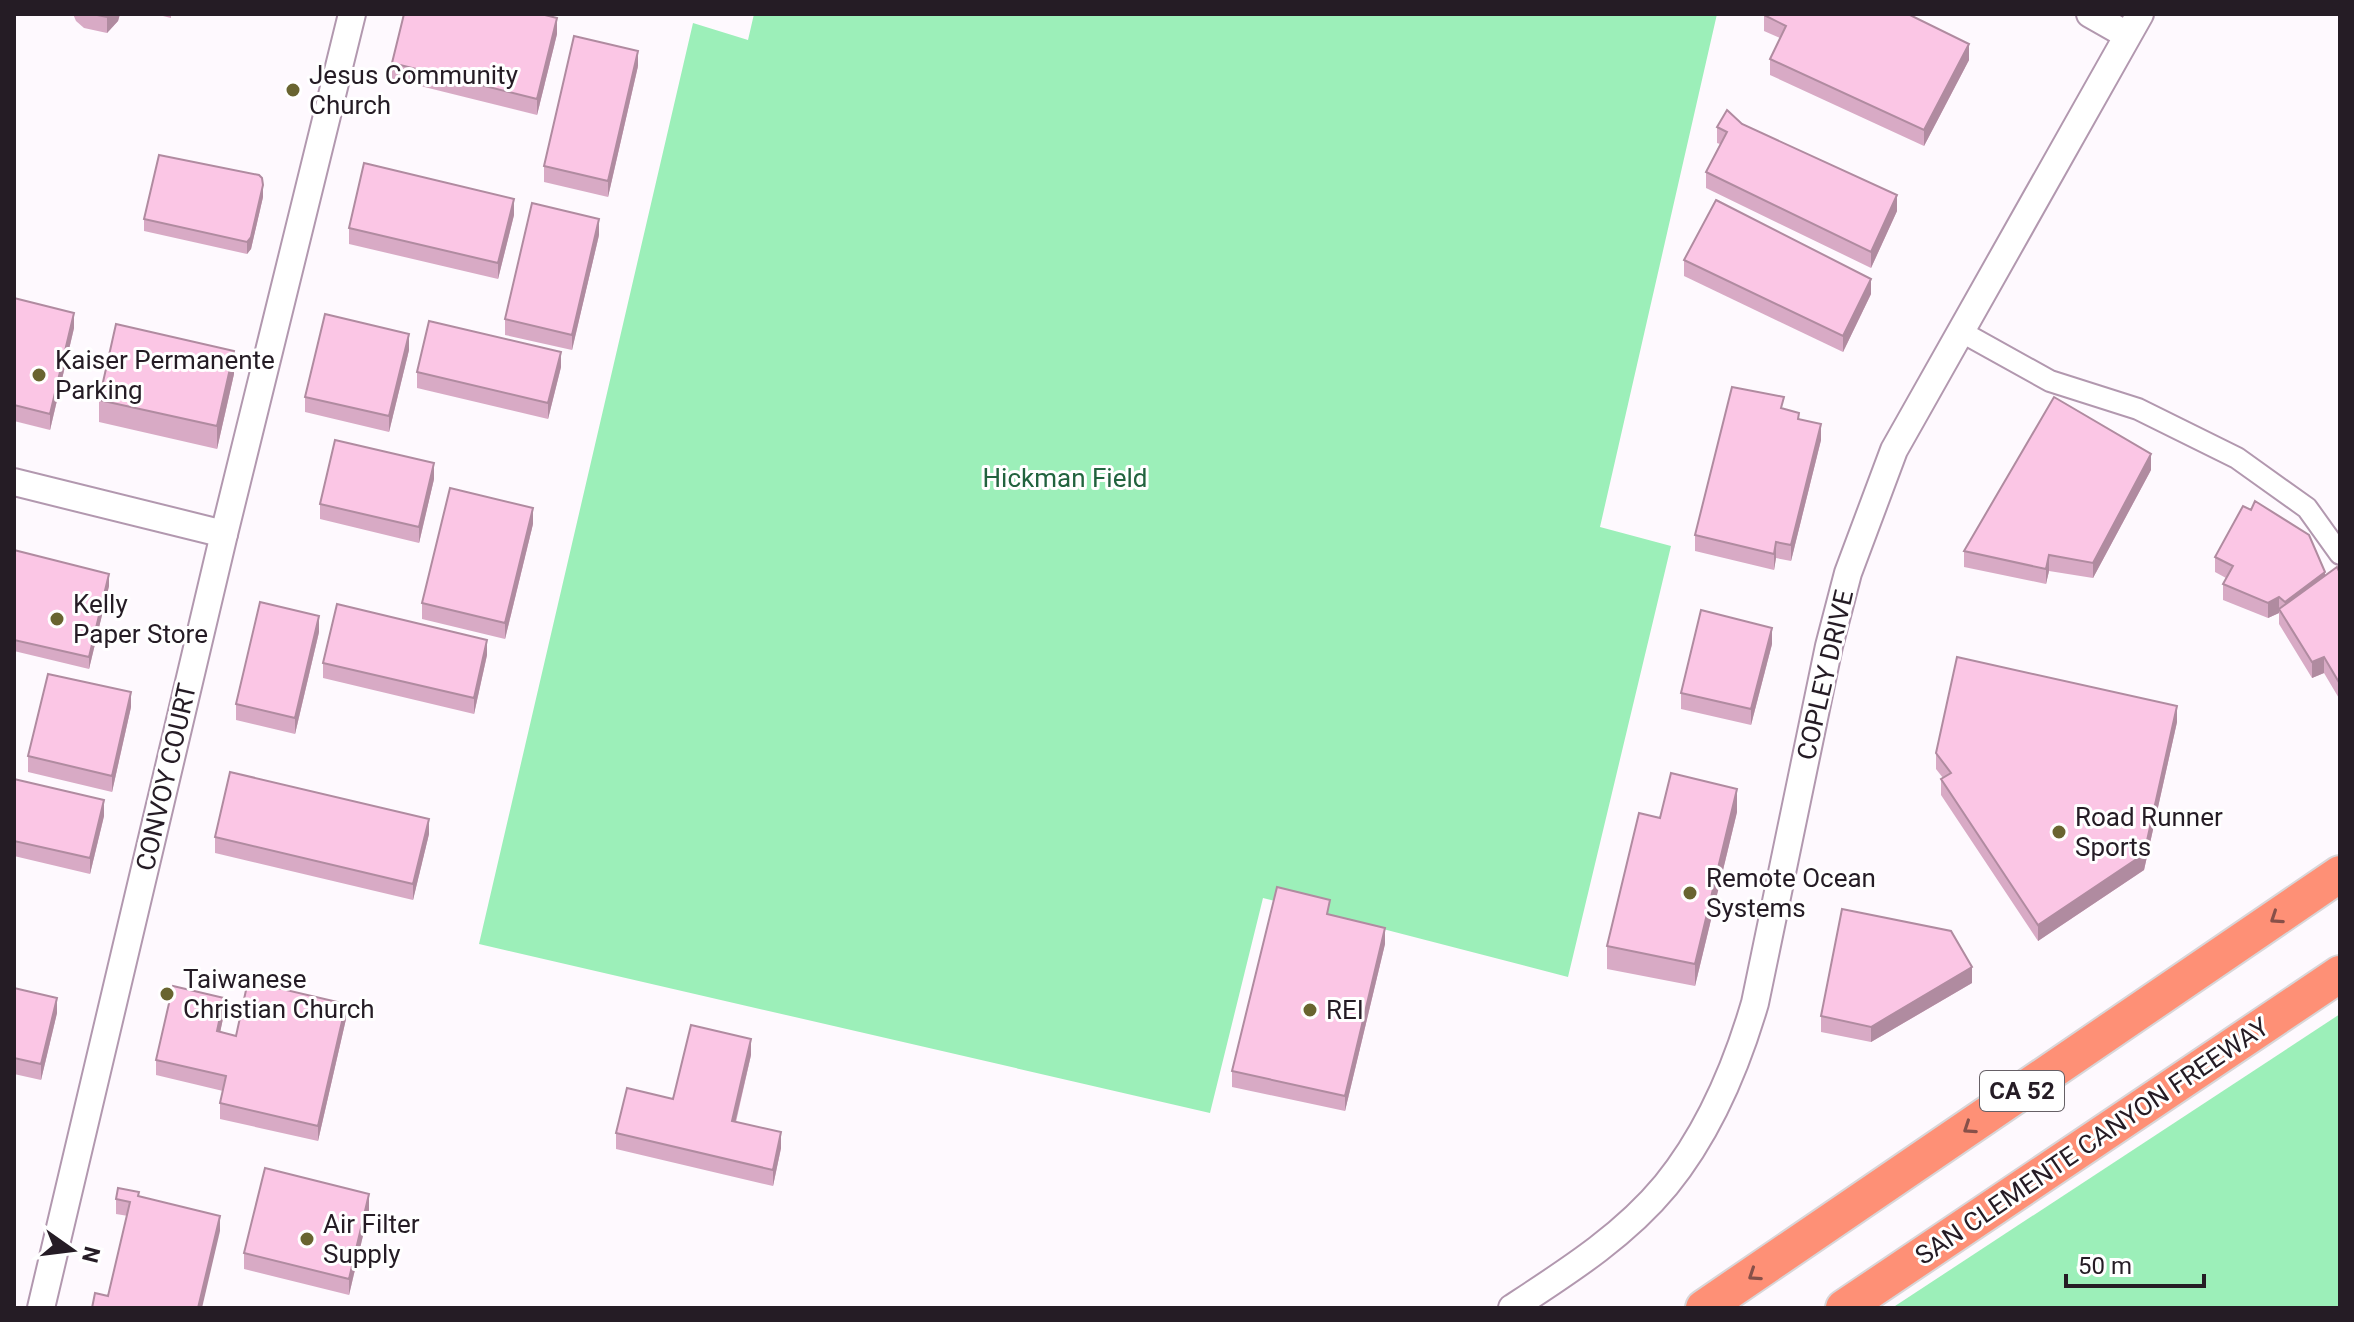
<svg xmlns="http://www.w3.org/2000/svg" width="2354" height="1322" font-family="Roboto,sans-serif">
	<rect width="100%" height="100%" fill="#fef9fe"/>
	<g fill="#9cefb9">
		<polygon points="754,14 1717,14 1600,527 1671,546 1568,977 1263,898 1210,1113 479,944 693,23 748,40"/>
		<polygon points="2340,1014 2340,1308 1892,1308"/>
	</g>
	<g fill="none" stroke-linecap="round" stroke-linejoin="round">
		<g stroke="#b298af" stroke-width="24">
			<polyline id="minor" points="1960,331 2050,381 2138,409 2237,458 2307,508 2340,554"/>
		</g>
		<g stroke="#b298af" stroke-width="30">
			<g id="tertiary">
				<polyline points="2090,14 2127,35"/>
				<polyline points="14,482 224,534"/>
				<polyline points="41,1308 224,534 352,14"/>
				<path d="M1512,1308C1567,1272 1624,1236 1666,1185C1709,1132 1736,1068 1755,1003L1829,646L1848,573L1894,450L2140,14"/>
			</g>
		</g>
		<g stroke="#d8d6d8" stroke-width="40">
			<g id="motorway">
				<polyline points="1704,1308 2340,874"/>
				<polyline points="1844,1308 2340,974"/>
			</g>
		</g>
		<use href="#minor" stroke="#fff" stroke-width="20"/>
		<use href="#tertiary" stroke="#fff" stroke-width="26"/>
		<use href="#motorway" stroke="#fe9076" stroke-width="36"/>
	</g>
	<g fill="#d8aac5">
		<polygon points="73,14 120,14 118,21 107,33 84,28 76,21"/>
		<polygon points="155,14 171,14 171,18"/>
		<polygon points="1764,15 1969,60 1924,146 1770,75 1770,59 1780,38 1764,31"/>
		<polygon points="557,34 537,115 392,79 392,63"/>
		<polygon points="638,66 608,197 544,182 544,166"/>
		<polygon points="1742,124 1897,211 1871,268 1706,188 1706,172 1720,144 1717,143 1717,127"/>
		<polygon points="263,197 251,249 247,254 144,231 144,219"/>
		<polygon points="514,215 498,279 349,244 349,228"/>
		<polygon points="599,235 572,350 505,335 505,319"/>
		<polygon points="1684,260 1871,294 1843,352 1684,276"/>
		<polygon points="14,298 74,328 50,430 14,421"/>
		<polygon points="409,350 389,432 305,412 305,397"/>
		<polygon points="561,367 548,419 417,388 417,372"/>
		<polygon points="234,374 217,449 99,422 99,400"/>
		<polygon points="1784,409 1799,419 1821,440 1791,561 1776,558 1774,570 1695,551 1695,535"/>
		<polygon points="2151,470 2093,578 2049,571 2046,584 1964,567 1964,551"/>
		<polygon points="434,479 419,543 320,519 320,504"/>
		<polygon points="533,524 505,639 422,619 422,603"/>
		<polygon points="14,550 109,586 89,669 14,651"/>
		<polygon points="2215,557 2325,576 2340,573 2340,700 2324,673 2312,678 2279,624 2279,613 2268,618 2223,600 2223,584 2226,578 2215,572"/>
		<polygon points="319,632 295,734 236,720 236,704"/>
		<polygon points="1772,644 1751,725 1681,709 1681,693"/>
		<polygon points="487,655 474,714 323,678 323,663"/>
		<polygon points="131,707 112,792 28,772 28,756"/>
		<polygon points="2177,722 2144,870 2038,941 1941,795 1941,779 1943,778 1936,769 1936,753"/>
		<polygon points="14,779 104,816 90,874 14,856"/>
		<polygon points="1737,812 1695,986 1607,969 1607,946 1660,818"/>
		<polygon points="429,834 413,900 215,853 215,837"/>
		<polygon points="1330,915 1385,944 1345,1111 1232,1087 1232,1071"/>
		<polygon points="1972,983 1871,1042 1821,1032 1821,1016"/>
		<polygon points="14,988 57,1013 41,1080 14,1074"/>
		<polygon points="224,1014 220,1032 236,1036 346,1019 318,1141 220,1119 220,1103 223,1091 156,1075 156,1060"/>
		<polygon points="751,1055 736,1122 781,1148 773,1186 616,1149 616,1133 673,1099"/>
		<polygon points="139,1196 220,1231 116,1214 116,1199"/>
		<polygon points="369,1210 349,1295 244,1269 244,1253"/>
	</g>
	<g fill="#b08ba0">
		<polygon points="110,14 120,14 118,21 107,33 107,17"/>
		<polygon points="557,18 557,34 537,115 537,99"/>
		<polygon points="1969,44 1969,60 1924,146 1924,130"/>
		<polygon points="638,51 638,66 608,197 608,181"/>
		<polygon points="263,185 263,197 251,249 247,254 247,242"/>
		<polygon points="1897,195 1897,211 1871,268 1871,252"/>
		<polygon points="514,199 514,215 498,279 498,263"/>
		<polygon points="599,219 599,235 572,350 572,335"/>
		<polygon points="1871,279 1871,294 1843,352 1843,336"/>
		<polygon points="74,313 74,328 50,430 50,414"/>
		<polygon points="409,334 409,350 389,432 389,416"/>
		<polygon points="234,351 234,374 217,449 217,426"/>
		<polygon points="561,352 561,367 548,419 548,403"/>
		<polygon points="1821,424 1821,440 1791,561 1791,545"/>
		<polygon points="2151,454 2151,470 2093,578 2093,563"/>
		<polygon points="434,463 434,479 419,543 419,527"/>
		<polygon points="533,508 533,524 505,639 505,623"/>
		<polygon points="1776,542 1776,558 1774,570 1774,554"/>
		<polygon points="2049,555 2049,571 2046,584 2046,569"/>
		<polygon points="2325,572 2325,587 2285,617 2285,602"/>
		<polygon points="109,574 109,586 89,669 89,657"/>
		<polygon points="2279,597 2279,613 2268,618 2268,603"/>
		<polygon points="319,616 319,632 295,734 295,718"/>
		<polygon points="1772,628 1772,644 1751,725 1751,709"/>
		<polygon points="487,640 487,655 474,714 474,698"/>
		<polygon points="2324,657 2324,673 2312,678 2312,662"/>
		<polygon points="131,692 131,707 112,792 112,776"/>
		<polygon points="2177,706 2177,722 2144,870 2038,941 2038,925"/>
		<polygon points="1737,789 1737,812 1695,986 1695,964"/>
		<polygon points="104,800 104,816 90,874 90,858"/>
		<polygon points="429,819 429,834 413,900 413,884"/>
		<polygon points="1385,928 1385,944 1345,1111 1345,1096"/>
		<polygon points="1972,967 1972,983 1871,1042 1871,1027"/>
		<polygon points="57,998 57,1013 41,1080 41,1064"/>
		<polygon points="224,998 224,1014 217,1047 217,1031"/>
		<polygon points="346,1004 346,1019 318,1141 318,1126"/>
		<polygon points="751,1039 751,1055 732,1136 732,1121"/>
		<polygon points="781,1132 781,1148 773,1186 773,1170"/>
		<polygon points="369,1194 369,1210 349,1295 349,1279"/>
		<polygon points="220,1216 220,1231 202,1308 198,1308"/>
	</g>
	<g fill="#fbc6e5" stroke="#b08ba0" stroke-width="2">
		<polygon points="92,14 110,14 107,17"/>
		<polygon points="404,14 541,14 557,18 537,99 392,63"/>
		<polygon points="1765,14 1908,14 1969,44 1924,130 1770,59 1786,26 1764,15"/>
		<polygon points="574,36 638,51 608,181 544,166"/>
		<polygon points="1727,110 1742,124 1897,195 1871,252 1706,172 1727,132 1717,127"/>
		<polygon points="159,155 259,175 262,178 263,185 251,237 247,242 144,219"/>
		<polygon points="364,163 514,199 498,263 349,228"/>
		<polygon points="1716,200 1871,279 1843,336 1684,260"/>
		<polygon points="532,203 599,219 572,335 505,319"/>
		<polygon points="14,298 74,313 50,414 14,405"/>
		<polygon points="325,314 409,334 389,416 305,397"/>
		<polygon points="429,321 561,352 548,403 417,372"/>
		<polygon points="116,324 234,351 217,426 99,400"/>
		<polygon points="1732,387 1784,397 1781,408 1799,413 1798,419 1821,424 1791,545 1776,542 1774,554 1695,535"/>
		<polygon points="2054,397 2151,454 2093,563 2049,555 2046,569 1964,551"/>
		<polygon points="335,440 434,463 419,527 320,504"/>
		<polygon points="450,488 533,508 505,623 422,603"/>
		<polygon points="2255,501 2309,535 2325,572 2285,602 2279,597 2268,603 2223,584 2233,566 2215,557 2243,506 2251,510"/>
		<polygon points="14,550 109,574 89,657 14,640"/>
		<polygon points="2337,567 2340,573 2340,684 2324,657 2312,662 2279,609"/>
		<polygon points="260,602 319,616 295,718 236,704"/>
		<polygon points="337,604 487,640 474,698 323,663"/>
		<polygon points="1701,610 1772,628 1751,709 1681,693"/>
		<polygon points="1957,657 2177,706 2144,854 2038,925 1941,779 1951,773 1936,753"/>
		<polygon points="48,674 131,692 112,776 28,756"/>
		<polygon points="230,772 429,819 413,884 215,837"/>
		<polygon points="1671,773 1737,789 1695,964 1607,946 1639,813 1660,818"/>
		<polygon points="14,779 104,800 90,858 14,841"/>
		<polygon points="1277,887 1330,900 1327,914 1385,928 1345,1096 1232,1071"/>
		<polygon points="1842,909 1951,931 1972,967 1871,1027 1821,1016"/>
		<polygon points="248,981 346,1004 318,1126 220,1103 226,1076 156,1060 173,986 224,998 217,1031 236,1036"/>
		<polygon points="14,988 57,998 41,1064 14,1058"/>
		<polygon points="691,1025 751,1039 732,1121 781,1132 773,1170 616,1133 627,1088 673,1099"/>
		<polygon points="265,1168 369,1194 349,1279 244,1253"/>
		<polygon points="118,1188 139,1192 138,1196 220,1216 198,1308 92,1308 95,1293 108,1296 130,1202 116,1199"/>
	</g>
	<defs><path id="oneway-chevron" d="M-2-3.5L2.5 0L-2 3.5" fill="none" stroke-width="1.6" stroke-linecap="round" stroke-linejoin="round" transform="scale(2)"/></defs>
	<g stroke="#875049">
		<use href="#oneway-chevron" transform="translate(2276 918) rotate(146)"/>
		<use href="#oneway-chevron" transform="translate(1969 1128) rotate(146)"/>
		<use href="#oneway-chevron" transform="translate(1754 1275) rotate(146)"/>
	</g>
	<g fill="#696430" stroke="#fff" stroke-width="3">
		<circle cx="293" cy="90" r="8"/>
		<circle cx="39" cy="375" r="8"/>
		<circle cx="57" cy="619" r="8"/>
		<circle cx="2059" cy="832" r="8"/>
		<circle cx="1690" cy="893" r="8"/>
		<circle cx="167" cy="994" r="8"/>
		<circle cx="1310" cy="1010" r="8"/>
		<circle cx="307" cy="1239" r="8"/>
	</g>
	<g text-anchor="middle" stroke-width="6" stroke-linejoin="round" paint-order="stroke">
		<rect fill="#fff" stroke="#666066" stroke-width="2" x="1980" y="1071" width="84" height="40" rx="6"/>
		<g font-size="24" font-weight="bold" fill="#251c25">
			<text x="2022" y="1099">CA 52</text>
		</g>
		<g font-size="26" fill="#251c25" stroke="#fff" text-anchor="start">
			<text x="309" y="84">Jesus Community<tspan x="309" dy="30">Church</tspan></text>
			<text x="55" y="369">Kaiser Permanente<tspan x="55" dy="30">Parking</tspan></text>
			<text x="73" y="613">Kelly<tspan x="73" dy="30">Paper Store</tspan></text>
			<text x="2075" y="826">Road Runner<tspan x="2075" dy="30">Sports</tspan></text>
			<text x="1706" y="887">Remote Ocean<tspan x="1706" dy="30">Systems</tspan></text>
			<text x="183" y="988">Taiwanese<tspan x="183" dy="30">Christian Church</tspan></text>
			<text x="1326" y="1019">REI</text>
			<text x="323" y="1233">Air Filter<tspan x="323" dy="30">Supply</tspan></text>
		</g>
		<g font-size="26" fill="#21633e" stroke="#fff">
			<text x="1065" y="487">Hickman Field</text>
		</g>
		<g font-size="26" fill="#251c25" stroke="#fff">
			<text transform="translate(1825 675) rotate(-77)" y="9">COPLEY DRIVE</text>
			<text transform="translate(166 777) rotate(-77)" y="9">CONVOY COURT</text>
			<text transform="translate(2092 1141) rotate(-34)" y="9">SAN CLEMENTE CANYON FREEWAY</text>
		</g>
	</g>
	<rect width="2354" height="1322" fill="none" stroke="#251c25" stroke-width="32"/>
	<g transform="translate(72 1250) rotate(104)" stroke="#ffffff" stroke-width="6" paint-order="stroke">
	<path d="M0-6L14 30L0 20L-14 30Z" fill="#251c25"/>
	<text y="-12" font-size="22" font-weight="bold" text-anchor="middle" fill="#251c25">N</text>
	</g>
	<path d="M2066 1274v12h138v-12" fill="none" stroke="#251c25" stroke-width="4"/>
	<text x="2078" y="1274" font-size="24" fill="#251c25" stroke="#ffffff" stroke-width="6" paint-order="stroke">50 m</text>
</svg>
